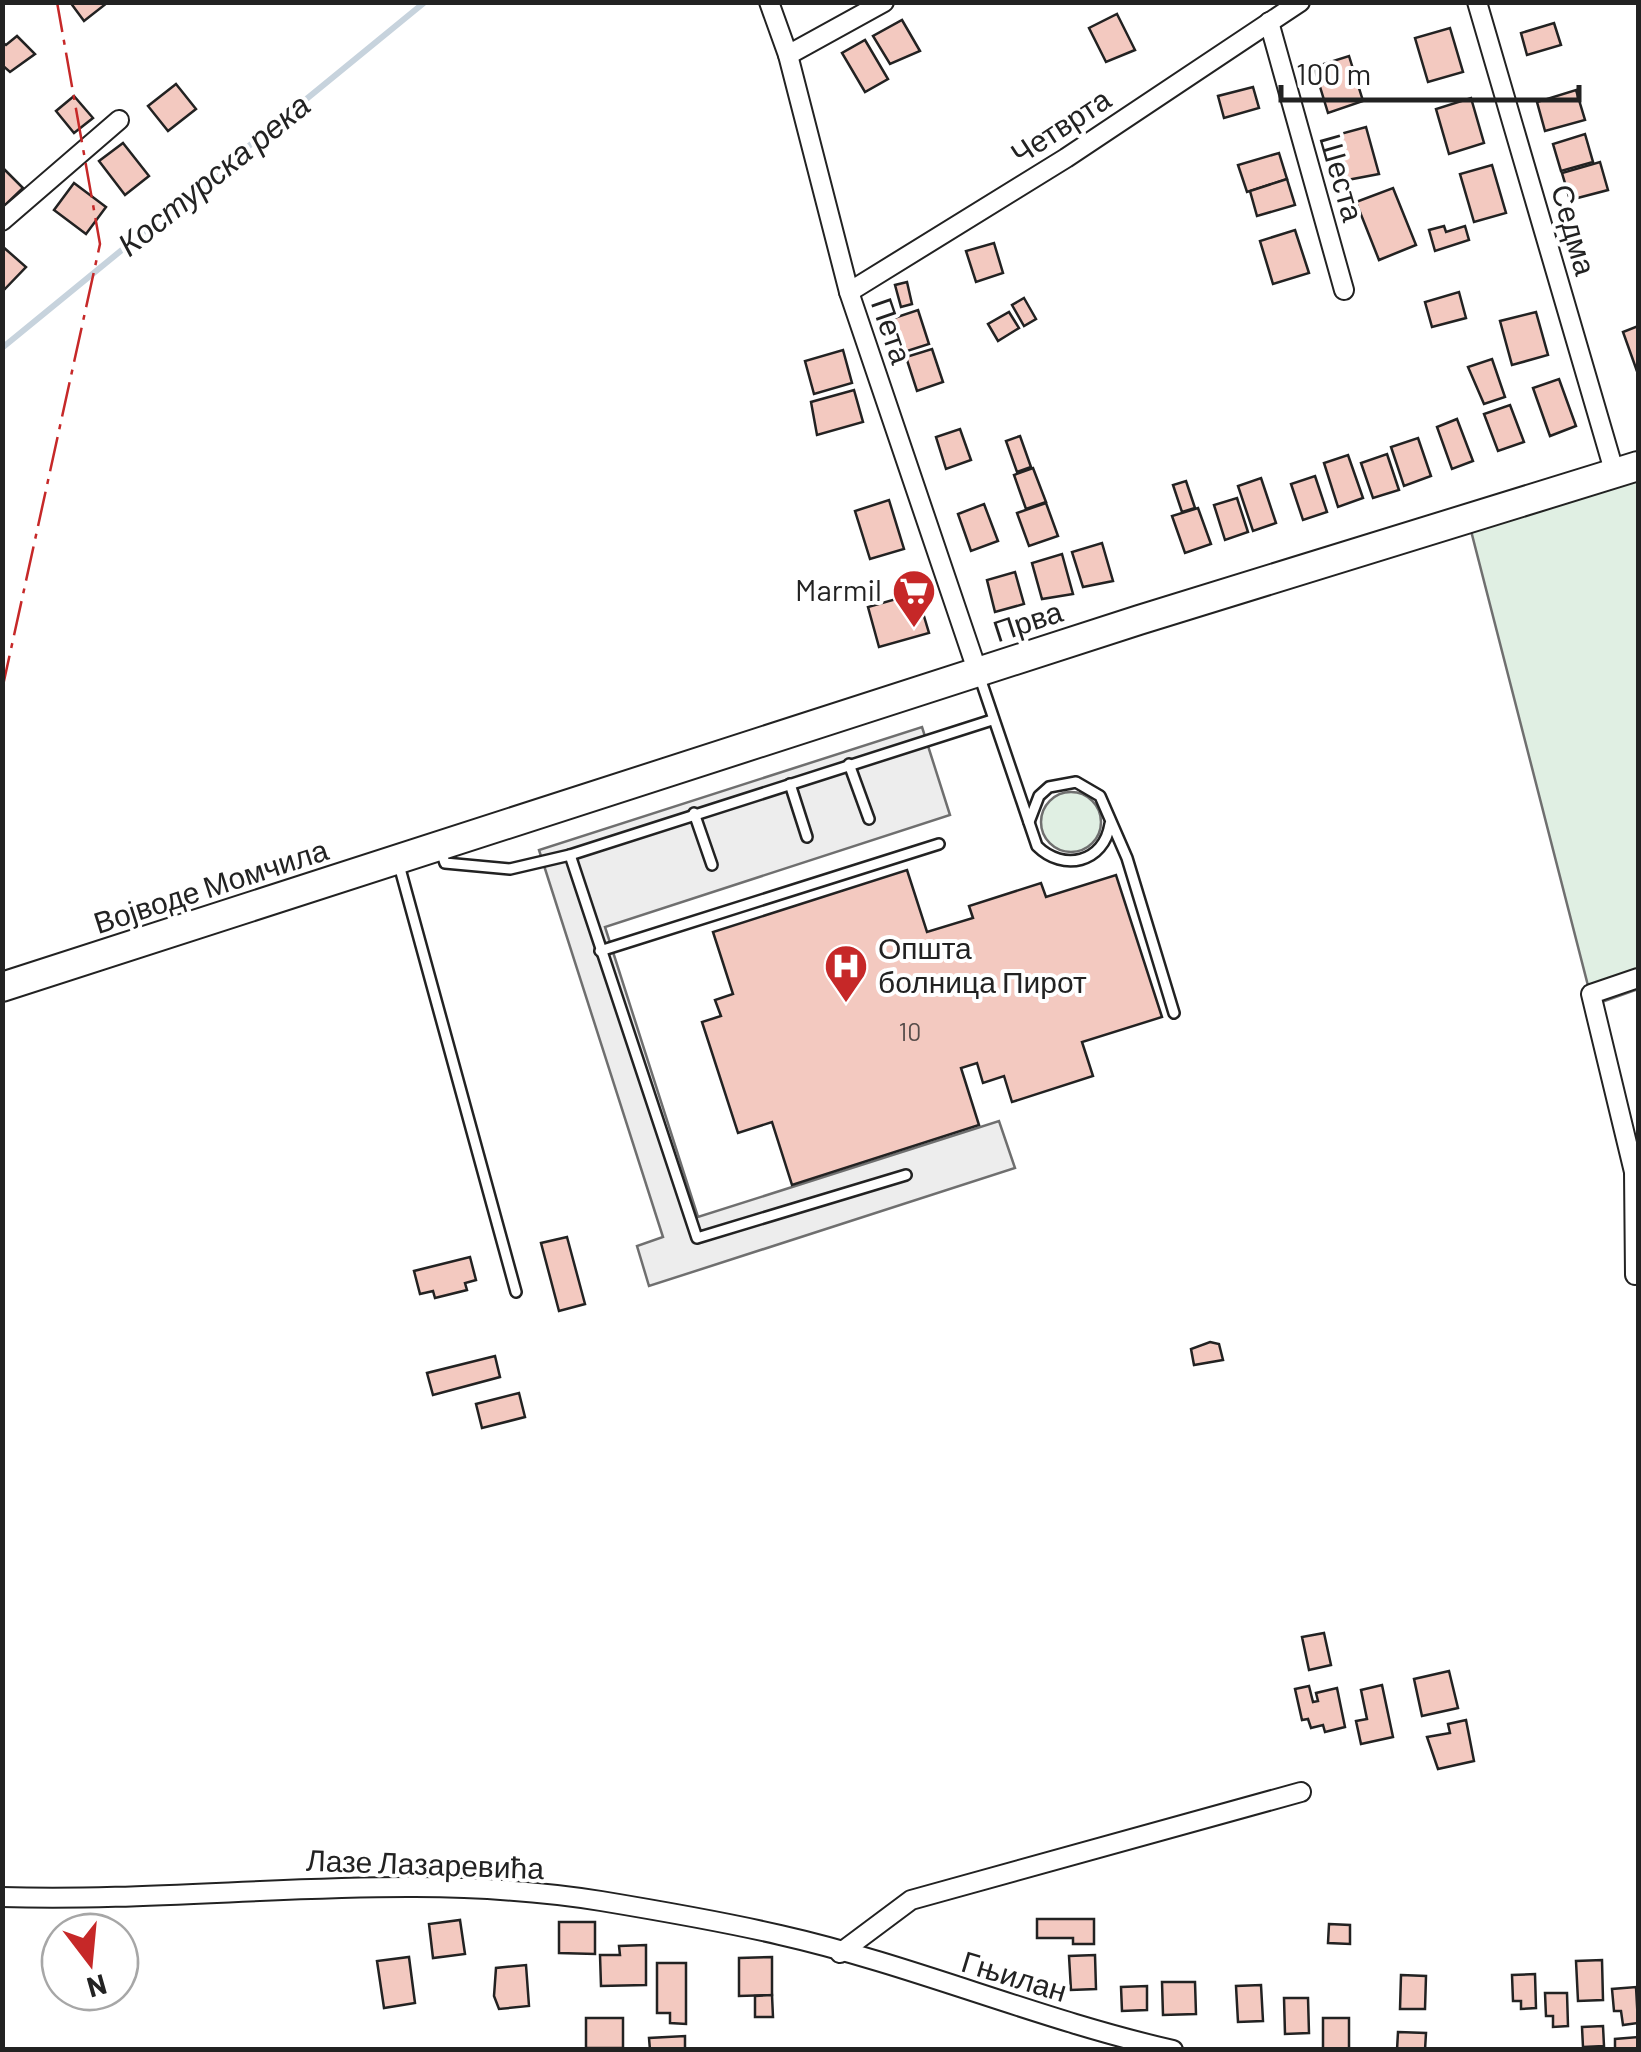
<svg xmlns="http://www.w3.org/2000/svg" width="1641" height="2052" font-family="Barlow,sans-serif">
	<rect width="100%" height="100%" fill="#fff"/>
	<g fill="#e0efe3" stroke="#6f6f6f" stroke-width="2.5">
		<polygon points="1638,462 1638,989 1593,1005 1468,519"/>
		<circle cx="1071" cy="822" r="30"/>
	</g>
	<polygon fill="#ededed" stroke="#6f6f6f" stroke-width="2.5" points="922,727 950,815 605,927 698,1217 999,1121 1015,1168 649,1286 637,1246 663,1237 539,850"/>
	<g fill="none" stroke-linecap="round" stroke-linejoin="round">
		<polyline stroke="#c7d3dd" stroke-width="6" points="2,348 425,2"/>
	</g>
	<g fill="#f3c9c0" stroke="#222" stroke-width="2.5">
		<polygon points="70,2 107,2 107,3 84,21"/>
		<polygon points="1117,14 1135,50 1106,62 1089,28"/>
		<polygon points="902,20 920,51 890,64 873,36"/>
		<polygon points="1554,23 1561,45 1527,55 1521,33"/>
		<polygon points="1450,28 1463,72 1428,82 1415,38"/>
		<polygon points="17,36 35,54 10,72 2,65 2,42 6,45"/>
		<polygon points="865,40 888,79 865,92 842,53"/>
		<polygon points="1349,56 1363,101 1328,113 1314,67"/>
		<polygon points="176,84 196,109 168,131 148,106"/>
		<polygon points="1253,87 1259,108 1224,118 1218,96"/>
		<polygon points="1576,90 1585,120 1545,131 1537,102"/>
		<polygon points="74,96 93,118 74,133 56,111"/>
		<polygon points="1471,98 1484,143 1449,154 1436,109"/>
		<polygon points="1366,127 1379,174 1342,181 1329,137"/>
		<polygon points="1585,134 1593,162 1561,171 1553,144"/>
		<polygon points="123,143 149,176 125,195 99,161"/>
		<polygon points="1279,153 1287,179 1247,192 1238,165"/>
		<polygon points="1600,162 1608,190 1570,200 1562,173"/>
		<polygon points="1492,165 1506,213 1474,222 1460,174"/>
		<polygon points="2,167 23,188 2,208"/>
		<polygon points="1287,179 1295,205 1257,216 1250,191"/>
		<polygon points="74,183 106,207 86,234 54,210"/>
		<polygon points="1393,188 1416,245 1379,260 1356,202"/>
		<polygon points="1444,226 1446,232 1465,226 1469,240 1435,251 1429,230"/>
		<polygon points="1295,230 1309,273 1273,284 1260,241"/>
		<polygon points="994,243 1003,273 976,282 966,251"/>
		<polygon points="2,246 26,267 2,292"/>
		<polygon points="907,282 912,304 901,307 895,285"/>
		<polygon points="1459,292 1466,318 1432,327 1425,302"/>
		<polygon points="1024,298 1036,319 1024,326 1012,305"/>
		<polygon points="918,310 929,344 904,352 894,318"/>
		<polygon points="1009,312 1019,328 998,341 988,324"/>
		<polygon points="1536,312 1548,355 1512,365 1500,321"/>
		<polygon points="1638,326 1638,374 1623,332"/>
		<polygon points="932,349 943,382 917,391 906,357"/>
		<polygon points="843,350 852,383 814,394 805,361"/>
		<polygon points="1492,359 1505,397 1484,404 1468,367"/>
		<polygon points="1559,379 1576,426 1550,436 1533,388"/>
		<polygon points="854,390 863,422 817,435 811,402"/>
		<polygon points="1510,405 1524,442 1498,451 1484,414"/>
		<polygon points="1457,419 1473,461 1452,469 1437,427"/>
		<polygon points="960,429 971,460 946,469 936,437"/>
		<polygon points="1020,436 1031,467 1017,472 1006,441"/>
		<polygon points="1418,438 1431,476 1404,486 1391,447"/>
		<polygon points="1387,454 1399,490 1373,498 1361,463"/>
		<polygon points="1348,455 1363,498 1338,507 1324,463"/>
		<polygon points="1033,468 1046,502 1026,509 1014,475"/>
		<polygon points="1315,476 1327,512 1303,520 1291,484"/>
		<polygon points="1261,478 1276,523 1253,531 1238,486"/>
		<polygon points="1186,481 1195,508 1182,512 1173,485"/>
		<polygon points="1237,498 1248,532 1225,540 1214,505"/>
		<polygon points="889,500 904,549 870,559 855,511"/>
		<polygon points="1046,503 1058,536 1029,546 1017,513"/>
		<polygon points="984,504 998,541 971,551 958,514"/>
		<polygon points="1198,508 1211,544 1185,553 1172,516"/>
		<polygon points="1102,543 1113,581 1083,587 1072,552"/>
		<polygon points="1062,554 1073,594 1042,599 1032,563"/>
		<polygon points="1015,572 1024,604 995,612 987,580"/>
		<polygon points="917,593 929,633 879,647 868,607"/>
		<polygon points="907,870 927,932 973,918 969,906 1041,883 1046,897 1116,875 1162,1017 1082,1042 1093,1076 1012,1102 1004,1076 983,1083 977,1063 961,1068 979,1125 792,1185 772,1122 738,1133 702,1022 721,1016 715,1000 733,994 713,932"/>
		<polygon points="567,1237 585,1304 559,1311 541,1243"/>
		<polygon points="470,1257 476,1280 465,1283 467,1290 435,1298 433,1291 420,1294 414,1271"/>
		<polygon points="1210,1342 1219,1344 1223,1360 1194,1365 1191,1349"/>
		<polygon points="495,1356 500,1377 433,1395 427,1373"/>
		<polygon points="519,1393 525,1417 482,1428 476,1404"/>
		<polygon points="1324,1633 1331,1665 1309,1670 1302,1637"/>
		<polygon points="1449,1671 1458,1708 1422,1716 1414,1679"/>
		<polygon points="1382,1685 1393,1737 1361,1744 1356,1721 1367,1719 1361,1690"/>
		<polygon points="1309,1686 1313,1702 1318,1701 1316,1693 1337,1688 1345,1727 1325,1732 1323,1725 1311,1728 1308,1719 1302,1720 1295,1689"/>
		<polygon points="1466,1720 1474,1761 1438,1769 1427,1737 1450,1733 1448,1724"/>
		<polygon points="1037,1919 1094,1919 1094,1944 1073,1944 1073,1938 1037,1938"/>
		<polygon points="460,1920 465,1954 433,1958 429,1924"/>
		<polygon points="559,1922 595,1922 595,1954 559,1953"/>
		<polygon points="1329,1924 1350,1925 1350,1944 1328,1943"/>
		<polygon points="646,1945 646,1985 601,1986 600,1955 620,1955 619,1946"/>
		<polygon points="1095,1955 1096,1989 1071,1990 1069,1956"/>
		<polygon points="409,1957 415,2003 384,2008 377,1961"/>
		<polygon points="772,1957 772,1995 739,1996 739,1958"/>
		<polygon points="1602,1960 1603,2000 1578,2001 1576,1961"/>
		<polygon points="657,1963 686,1963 686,2024 670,2023 670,2013 657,2013"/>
		<polygon points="526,1965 529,2006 499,2009 494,1996 496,1968"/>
		<polygon points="1535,1974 1536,2008 1521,2009 1521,2001 1513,2001 1512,1975"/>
		<polygon points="1401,1975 1426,1976 1425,2009 1400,2009"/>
		<polygon points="1162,1982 1195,1982 1196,2014 1163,2015"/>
		<polygon points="1261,1985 1263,2021 1238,2022 1236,1986"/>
		<polygon points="1147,1986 1147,2010 1122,2011 1121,1987"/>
		<polygon points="1636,1987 1638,2023 1623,2025 1621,2011 1614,2011 1612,1989"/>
		<polygon points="1545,1993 1567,1993 1568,2026 1553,2027 1553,2016 1546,2016"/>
		<polygon points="772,1995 773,2017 755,2017 755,1996"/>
		<polygon points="1284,1998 1308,1998 1309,2033 1285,2034"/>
		<rect x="586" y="2018" width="37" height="30"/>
		<rect x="1323" y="2018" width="26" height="32"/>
		<polygon points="1603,2026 1604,2046 1583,2047 1582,2027"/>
		<polygon points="1398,2032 1426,2033 1425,2050 1397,2050"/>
		<polygon points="685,2036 685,2050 650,2050 649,2038"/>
		<polygon points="1638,2037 1638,2050 1615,2050 1615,2039"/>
	</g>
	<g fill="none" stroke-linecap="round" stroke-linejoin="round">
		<g stroke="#222" stroke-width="14">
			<g id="lane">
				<path d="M979,675L1037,846C1063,872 1104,863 1110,824"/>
				<polyline points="849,764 869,819"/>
				<polyline points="790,784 807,837"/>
				<polyline points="694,813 712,865"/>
				<polyline points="1029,822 1039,796 1049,787 1076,782 1100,796 1127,858 1174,1013"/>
				<polyline points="441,851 445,863 510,869 570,855 992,720"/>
				<polyline points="570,855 697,1238 906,1175"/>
				<polyline points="399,865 516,1292"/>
				<polyline points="600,951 939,844"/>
			</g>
		</g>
		<g stroke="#222" stroke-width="22">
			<g id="street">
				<polyline points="769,2 788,55 849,292 978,673"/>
				<polyline points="1477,2 1615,474"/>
				<polyline points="1269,22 1344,290"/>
				<polyline points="788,55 884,2"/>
				<polyline points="2,221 119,120"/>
				<polyline points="849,292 1066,158 1300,2"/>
				<polyline points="1635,1275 1634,1172 1591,994 1638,978"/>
				<path d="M2,1897C202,1903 403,1869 601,1901C661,1911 721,1921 780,1935C913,1965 1040,2020 1173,2050"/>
				<polyline points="840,1953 911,1900 1301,1792"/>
			</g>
		</g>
		<g stroke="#222" stroke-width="32">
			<polyline id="primary" points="2,987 1139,620 1638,466"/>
		</g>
		<use href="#lane" stroke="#fff" stroke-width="9"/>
		<use href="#street" stroke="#fff" stroke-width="18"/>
		<use href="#primary" stroke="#fff" stroke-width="28"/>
		<polyline stroke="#c62828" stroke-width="2.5" stroke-dasharray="35 8 5 8" stroke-linecap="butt" points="2,690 100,244 57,2"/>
	</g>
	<defs>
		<g id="supermarket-pin" transform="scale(2.25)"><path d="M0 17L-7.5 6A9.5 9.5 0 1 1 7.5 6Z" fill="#c62828" stroke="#fff"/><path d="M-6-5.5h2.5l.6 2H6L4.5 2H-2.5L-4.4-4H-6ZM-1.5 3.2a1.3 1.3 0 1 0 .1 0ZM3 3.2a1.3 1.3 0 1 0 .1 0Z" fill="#fff"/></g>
		<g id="hospital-pin" transform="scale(2.25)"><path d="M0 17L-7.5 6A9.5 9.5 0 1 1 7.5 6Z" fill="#c62828" stroke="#fff"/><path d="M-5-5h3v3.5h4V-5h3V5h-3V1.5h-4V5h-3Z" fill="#fff"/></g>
	</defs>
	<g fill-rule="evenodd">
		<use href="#supermarket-pin" x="914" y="591"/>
		<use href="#hospital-pin" x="846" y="966"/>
	</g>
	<g text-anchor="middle" stroke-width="8" stroke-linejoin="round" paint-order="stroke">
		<g font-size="25" fill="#564c4a">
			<text x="910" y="1041">10</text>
		</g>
		<g font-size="30" fill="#222" stroke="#fff">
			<text transform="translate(1061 127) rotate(-33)" y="10">Четврта</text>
			<text transform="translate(1341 178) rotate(74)" y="10">Шеста</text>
			<text transform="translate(1573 230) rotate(74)" y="10">Седма</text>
			<text transform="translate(891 331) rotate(71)" y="10">Пета</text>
			<text transform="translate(1028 622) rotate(-18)" y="10">Прва</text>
			<text transform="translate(211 887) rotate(-18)" y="10">Војводе Момчила</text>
			<text transform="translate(425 1865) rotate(2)" y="10">Лазе Лазаревића</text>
			<text transform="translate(1014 1977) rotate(17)" y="10">Гњилан</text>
		</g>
		<g font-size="30" fill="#222" stroke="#fff" text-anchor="end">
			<text x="882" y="601">Marmil</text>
			<text x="878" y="959" text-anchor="start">Општа<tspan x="878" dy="34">болница Пирот</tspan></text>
		</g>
		<g font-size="32" font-style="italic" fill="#222" stroke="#fff">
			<text transform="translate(214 175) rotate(-39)" y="11">Костурска река</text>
		</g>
	</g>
	<rect width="1641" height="2052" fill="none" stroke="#222222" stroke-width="10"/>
	<g transform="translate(90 1962) rotate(164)"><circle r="48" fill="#ffffff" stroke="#a7a7a7" stroke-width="2.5"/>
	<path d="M0-8L18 38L0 25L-18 38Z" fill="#c62828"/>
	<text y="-15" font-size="28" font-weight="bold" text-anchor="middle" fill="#222222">N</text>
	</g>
	<path d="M1281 85v15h298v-15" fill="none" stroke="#222222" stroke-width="5"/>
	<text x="1296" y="85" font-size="30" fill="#222222" stroke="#ffffff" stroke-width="8" paint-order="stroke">100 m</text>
</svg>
